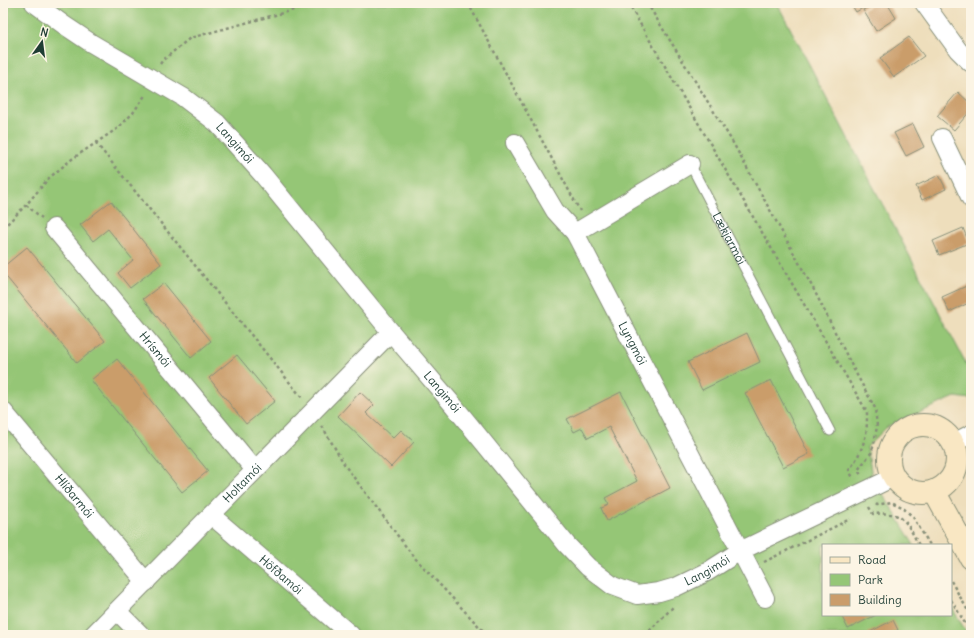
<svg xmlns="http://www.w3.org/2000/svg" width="974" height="638" font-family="Delius,sans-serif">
	<rect width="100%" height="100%" fill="#fcf5e5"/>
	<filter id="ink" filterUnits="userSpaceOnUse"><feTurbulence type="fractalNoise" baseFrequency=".025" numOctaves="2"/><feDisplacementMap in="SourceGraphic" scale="8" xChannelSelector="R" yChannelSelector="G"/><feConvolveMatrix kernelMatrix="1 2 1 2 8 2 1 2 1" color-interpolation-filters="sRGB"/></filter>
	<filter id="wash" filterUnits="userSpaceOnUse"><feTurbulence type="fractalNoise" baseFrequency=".012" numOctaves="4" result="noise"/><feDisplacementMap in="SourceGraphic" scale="16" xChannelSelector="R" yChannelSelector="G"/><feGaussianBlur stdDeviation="0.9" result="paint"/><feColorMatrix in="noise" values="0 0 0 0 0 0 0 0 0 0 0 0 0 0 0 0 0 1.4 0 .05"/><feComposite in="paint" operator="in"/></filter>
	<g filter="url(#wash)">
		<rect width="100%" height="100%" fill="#eedebc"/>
		<polygon fill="#95c676" stroke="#5a8255" points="3,3 777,3 971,373 971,399 955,397 887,427 867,447 872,476 914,545 823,545 823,615 951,615 951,606 968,635 3,635"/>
		<g id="blocks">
			<g fill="#ca9d6b">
				<polygon points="853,3 871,3 856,12 851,4"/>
				<polygon points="875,3 887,3 896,18 876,31 863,10"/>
				<polygon points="909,37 924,56 894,77 880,58"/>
				<polygon points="958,92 971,104 971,110 954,130 937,116"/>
				<polygon points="913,124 924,147 906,156 894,133"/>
				<polygon points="939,175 946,189 922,200 916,186"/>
				<polygon points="111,201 161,264 130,288 118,273 133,260 108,229 93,241 80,225"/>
				<polygon points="963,228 969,243 939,255 933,241"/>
				<polygon points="27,247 105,341 77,363 3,273 3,267"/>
				<polygon points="164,283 211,341 191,358 143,299"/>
				<polygon points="971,284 971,302 949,312 942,297"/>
				<polygon points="747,333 760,362 702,390 688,362"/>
				<polygon points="237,355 275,401 246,424 209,378"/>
				<polygon points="117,359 208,471 182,492 91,380"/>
				<polygon points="771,380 809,454 783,467 745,393"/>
				<polygon points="360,392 374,405 366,413 393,438 401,430 414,442 391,467 338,416"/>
				<polygon points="621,392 670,488 607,521 601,508 609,505 605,498 637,481 609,427 588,438 582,428 574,432 567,419"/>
				<polygon points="841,615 876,615 848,629"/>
				<polygon points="893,620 898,630 892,633 893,635 869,635 868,633"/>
			</g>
		</g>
	</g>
	<g filter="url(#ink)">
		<use href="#blocks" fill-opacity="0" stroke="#868e78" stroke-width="1"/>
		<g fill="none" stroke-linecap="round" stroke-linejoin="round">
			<g stroke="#868e78" stroke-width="11">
				<g id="lane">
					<path id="s1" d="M690,164L830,431"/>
				</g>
			</g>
			<g stroke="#868e78" stroke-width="20">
				<g id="street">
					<path id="s2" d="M34,3L64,25L91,43L183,97L217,123L263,175L391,332L454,406L567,545L588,567L613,586L637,595L659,592L676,587L707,572L740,551L894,477"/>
					<polyline points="924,3 958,50 971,63"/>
					<polyline points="942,138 971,199"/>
					<path id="s3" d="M515,143L555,211L575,233L765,598"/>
					<path id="s4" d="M54,228L255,470"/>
					<polyline points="575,233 690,164"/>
					<path id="s5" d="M3,411L146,582"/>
					<polyline points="953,443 971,434"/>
					<path id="s6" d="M211,515L351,635"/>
					<polyline points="117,611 141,635"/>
					<path id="s7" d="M93,635L391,332"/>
				</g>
			</g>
			<g stroke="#868e78" stroke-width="24">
				<g id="secondary">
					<circle cx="923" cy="459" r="34"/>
					<polyline points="934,491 971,558"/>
				</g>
			</g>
			<g stroke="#868e78" stroke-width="2.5" stroke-dasharray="3 3" stroke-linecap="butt">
				<polyline points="468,3 580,211"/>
				<path d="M628,3L867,412C867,419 867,427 866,434C863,447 857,460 849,470L853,478"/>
				<polyline points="647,3 732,141 814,290 852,366 875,408 877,426 874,444 871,453 858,470 861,475"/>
				<polyline points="160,64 163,60 190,38 312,5 314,3"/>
				<polyline points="96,143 303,399"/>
				<polyline points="26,205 42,218"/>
				<polyline points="3,228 26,205 49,178 72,159 118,128 133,113 146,94"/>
				<polyline points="322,426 346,467 413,556 487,635"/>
				<polyline points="876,504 877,505 891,502 902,507 913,517 930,545"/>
				<path d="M869,507L873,514C881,513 895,513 901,518C909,524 914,537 919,545"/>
				<polyline points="764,562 850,519"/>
				<polyline points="951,581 971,616"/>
				<polyline points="951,600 971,633"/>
				<polyline points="645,635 673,607"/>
			</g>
			<use href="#lane" stroke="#fff" stroke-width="9"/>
			<use href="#street" stroke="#fff" stroke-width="18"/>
			<use href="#secondary" stroke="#f9e7c3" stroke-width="22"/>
		</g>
	</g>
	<g text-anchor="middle" stroke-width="3" stroke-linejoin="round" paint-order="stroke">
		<g font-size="12" fill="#1f3d34" stroke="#fcf5e5">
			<text dy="4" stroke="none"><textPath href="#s2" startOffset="246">Langimói</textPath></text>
			<text dy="4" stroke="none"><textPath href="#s1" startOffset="84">Lækjarmói</textPath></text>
			<text dy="4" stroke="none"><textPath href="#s3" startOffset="233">Lyngmói</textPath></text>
			<text dy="4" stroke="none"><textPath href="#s4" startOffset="158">Hrísmói</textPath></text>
			<text dy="4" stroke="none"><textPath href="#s2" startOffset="570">Langimói</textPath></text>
			<text dy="4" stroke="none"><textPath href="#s7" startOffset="213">Holtamói</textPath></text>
			<text dy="4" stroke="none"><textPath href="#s5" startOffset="111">Hlíðarmói</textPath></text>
			<text dy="4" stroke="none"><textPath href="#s2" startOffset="930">Langimói</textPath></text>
			<text dy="4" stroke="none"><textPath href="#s6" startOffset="92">Höfðamói</textPath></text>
		</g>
	</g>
	<rect width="974" height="638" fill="none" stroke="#fcf5e5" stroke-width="16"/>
	<rect x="822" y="544" width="130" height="72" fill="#fcf5e5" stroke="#a4ab9e"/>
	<rect x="830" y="557" width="20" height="6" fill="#f9e7c3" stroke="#a4ab9e"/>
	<text x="858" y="564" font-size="12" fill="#1f3d34">Road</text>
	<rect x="830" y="574" width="20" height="12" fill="#95c676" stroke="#a4ab9e"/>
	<text x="858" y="584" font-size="12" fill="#1f3d34">Park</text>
	<rect x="830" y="594" width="20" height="12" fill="#ca9d6b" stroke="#a4ab9e"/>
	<text x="858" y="604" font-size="12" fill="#1f3d34">Building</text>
	<g transform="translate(42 42) rotate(14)" stroke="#fcf5e5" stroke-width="3" paint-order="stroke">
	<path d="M0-3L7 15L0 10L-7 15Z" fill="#1f3d34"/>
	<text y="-6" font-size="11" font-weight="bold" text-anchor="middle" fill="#1f3d34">N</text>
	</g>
</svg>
